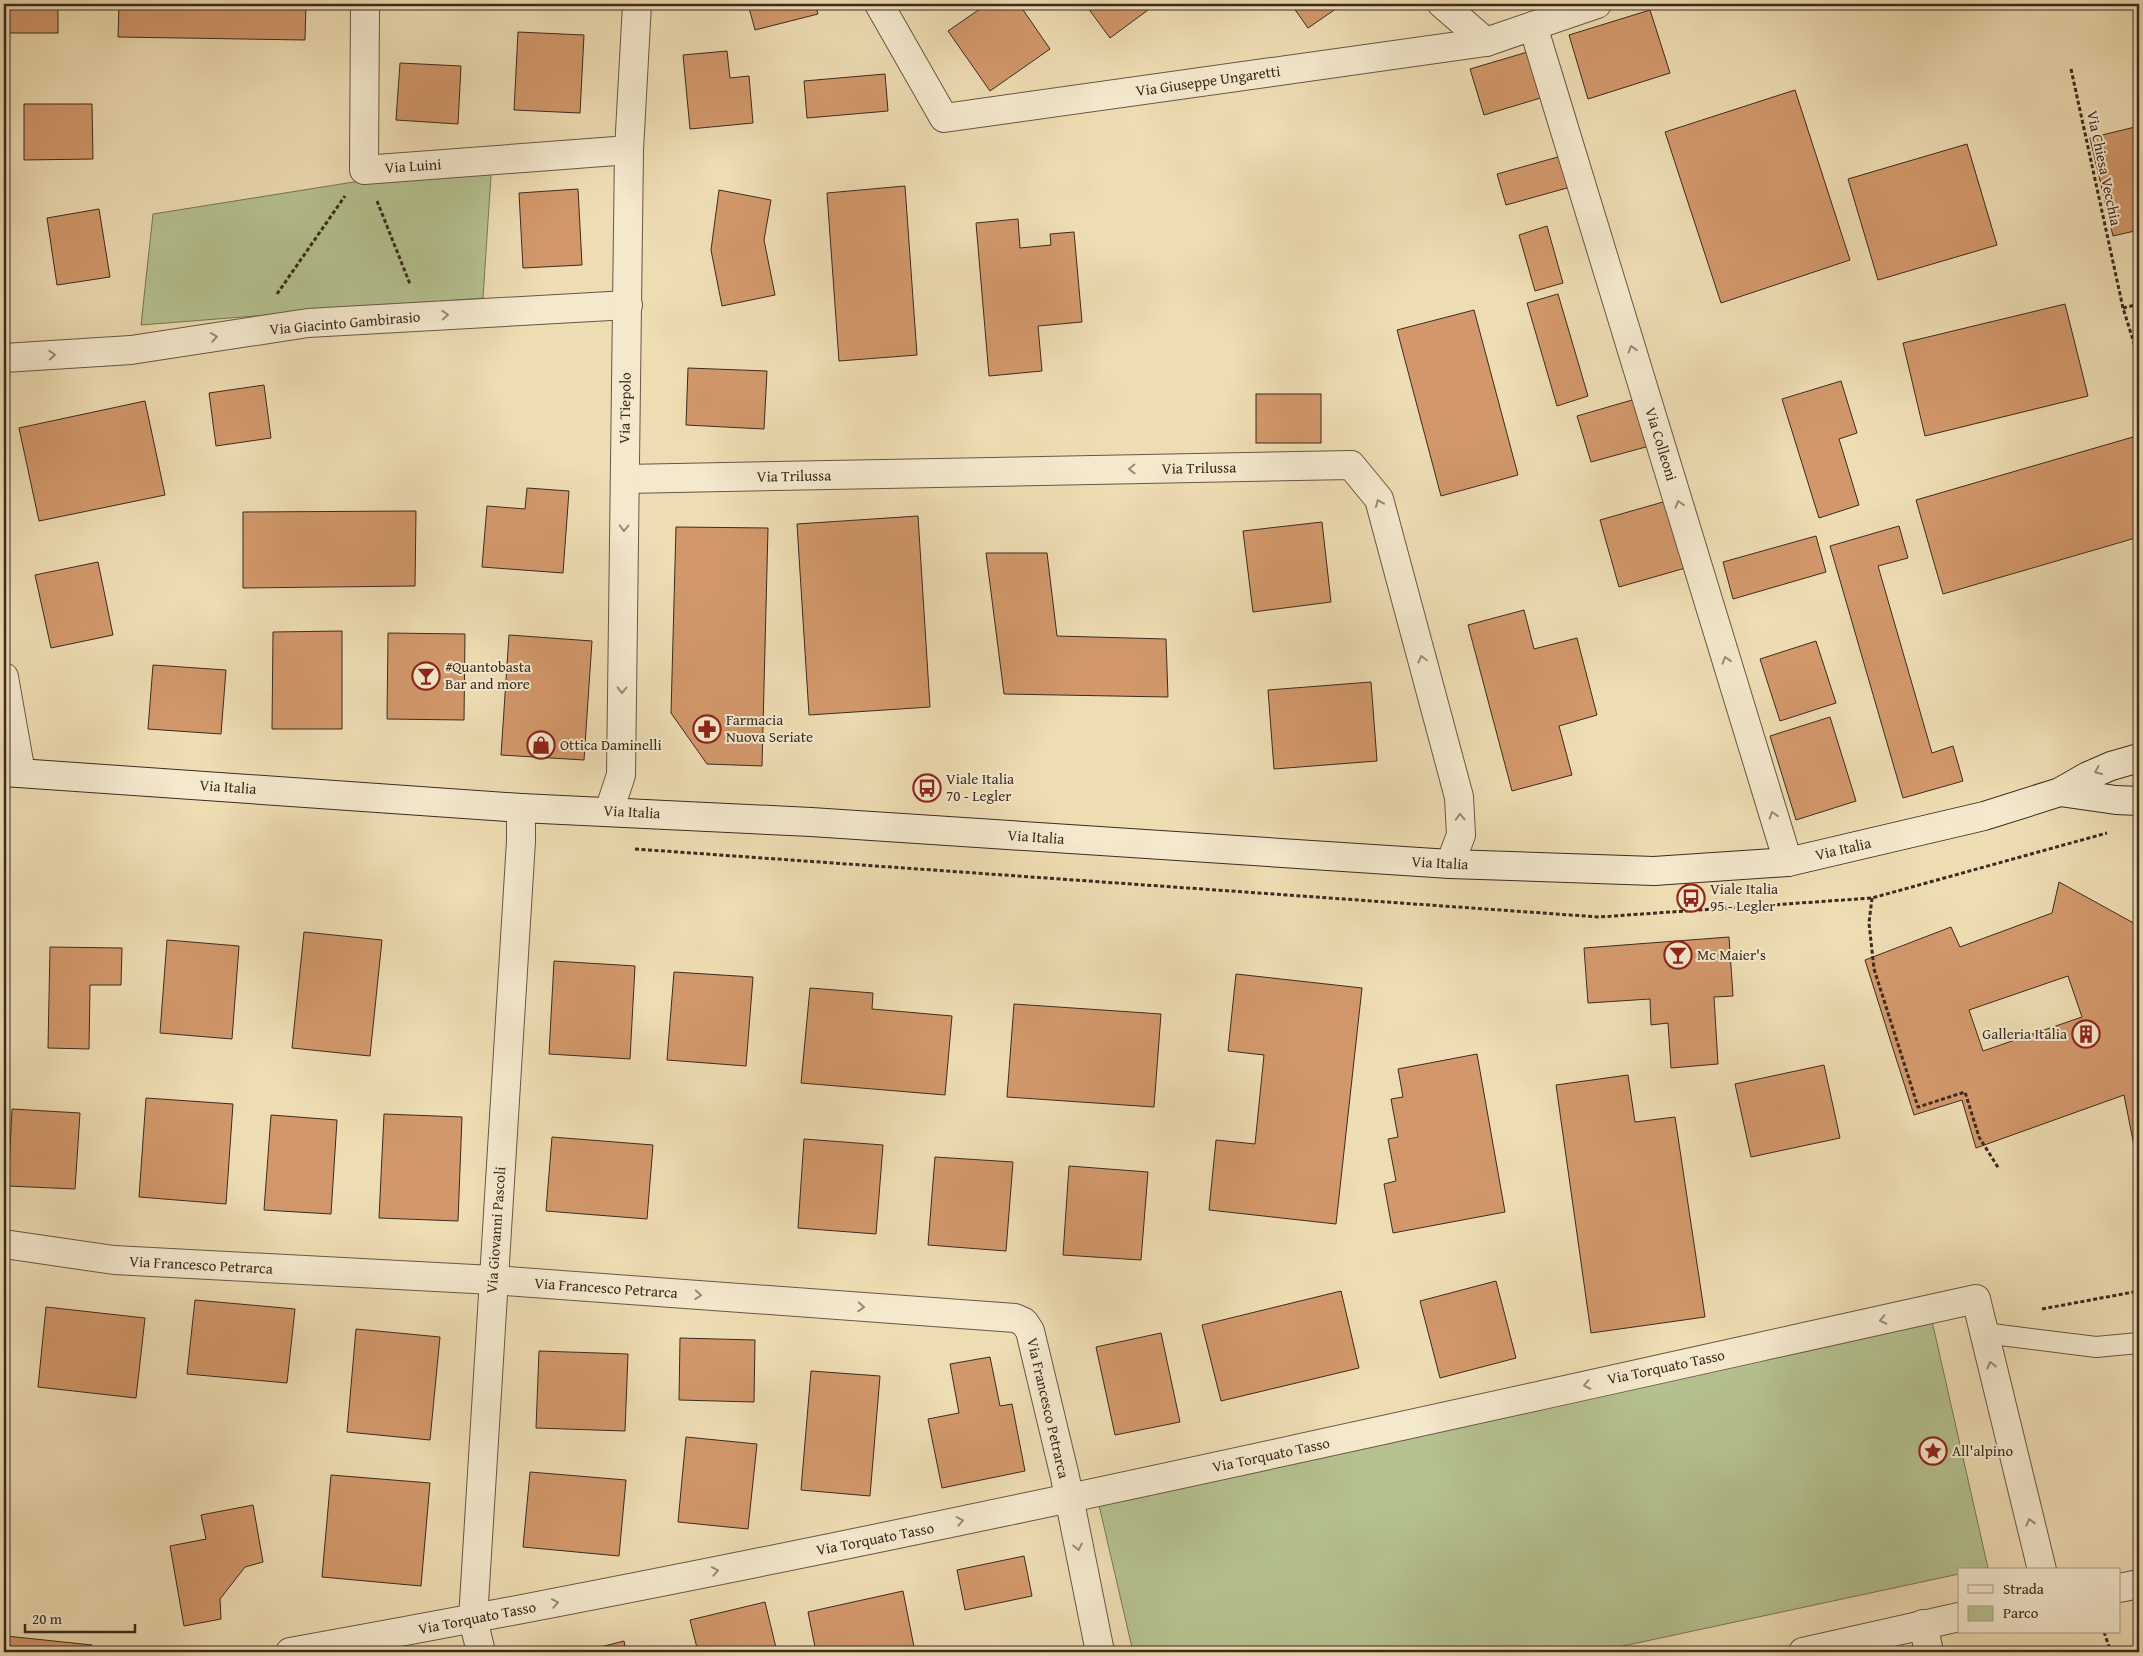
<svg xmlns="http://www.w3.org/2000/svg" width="2143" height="1656" font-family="'Gentium Book Plus',serif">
	<rect width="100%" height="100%" fill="#eedcb2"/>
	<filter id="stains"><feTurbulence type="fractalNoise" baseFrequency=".004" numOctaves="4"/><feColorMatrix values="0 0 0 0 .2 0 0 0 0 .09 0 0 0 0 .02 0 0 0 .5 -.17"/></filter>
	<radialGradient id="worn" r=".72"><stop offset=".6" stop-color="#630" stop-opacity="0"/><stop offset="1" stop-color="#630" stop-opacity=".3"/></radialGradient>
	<g fill="#b5c18f" stroke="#787658">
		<polygon points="492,160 483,298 141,325 153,214"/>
		<polygon points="1932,1321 1988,1568 1959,1570 1959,1574 1595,1652 1133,1652 1099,1505"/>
	</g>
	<g fill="#d2986b" stroke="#3b2b20" fill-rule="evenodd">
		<rect x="4" y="4" width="54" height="29"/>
		<polygon points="119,4 306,4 305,40 118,37"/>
		<polygon points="748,4 815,4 818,14 755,30"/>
		<polygon points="987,4 1019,4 1050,49 990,91 948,31"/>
		<polygon points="1085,4 1149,4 1152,7 1110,38"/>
		<polygon points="1291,4 1343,4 1308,28"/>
		<polygon points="1650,10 1670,73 1588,99 1569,35"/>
		<polygon points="518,32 584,35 580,113 514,110"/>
		<polygon points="727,51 730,78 749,76 753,123 690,129 683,55"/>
		<polygon points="1531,51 1544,97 1484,115 1470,69"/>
		<polygon points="400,63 461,66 458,124 396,120"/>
		<polygon points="885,74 888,111 807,118 804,81"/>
		<polygon points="1795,90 1850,260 1721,303 1665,132"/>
		<polygon points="24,104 92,104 93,159 24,160"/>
		<polygon points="2139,126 2139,230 2113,236 2090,138"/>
		<polygon points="1967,144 1997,245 1878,280 1848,179"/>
		<polygon points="1565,155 1574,186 1506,205 1497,174"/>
		<polygon points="905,186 917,355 839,361 827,193"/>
		<polygon points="578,189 582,265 523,268 519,193"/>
		<polygon points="719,190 771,200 764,240 775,295 722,306 711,250"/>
		<polygon points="99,209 110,277 57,285 47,218"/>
		<polygon points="1018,219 1020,248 1051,245 1050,234 1074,232 1082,322 1038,326 1042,371 989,376 976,223"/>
		<polygon points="1547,226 1563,283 1535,291 1519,235"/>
		<polygon points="1558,294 1588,396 1557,406 1527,303"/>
		<polygon points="2065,304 2088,396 1925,436 1903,343"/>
		<polygon points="1474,310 1518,475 1441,496 1397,330"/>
		<polygon points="688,368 767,371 764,429 686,425"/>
		<polygon points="1841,381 1857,433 1839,439 1859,505 1819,518 1782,399"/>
		<polygon points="264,385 271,438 216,446 209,393"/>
		<rect x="1256" y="394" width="65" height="49"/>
		<polygon points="1639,398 1653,445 1591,462 1577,416"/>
		<polygon points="145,401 165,495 39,521 19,428"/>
		<polygon points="2133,437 2139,459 2139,537 1943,594 1916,500"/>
		<polygon points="527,488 569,491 563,573 482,567 487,506 525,509"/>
		<polygon points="1670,500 1689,567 1619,587 1600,520"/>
		<polygon points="416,511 415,586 243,588 243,512"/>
		<polygon points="918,516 930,707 809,715 797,524"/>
		<polygon points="1322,522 1331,602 1253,612 1243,531"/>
		<polygon points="1899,526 1908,558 1878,566 1932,753 1953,746 1963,781 1903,798 1830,546"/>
		<polygon points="676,527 768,528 762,766 707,764 671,713"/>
		<polygon points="1816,536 1826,572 1733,599 1723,562"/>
		<polygon points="986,553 1047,553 1057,636 1166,639 1168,697 1004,694"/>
		<polygon points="98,562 113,635 51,648 35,575"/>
		<polygon points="1524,610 1534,649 1577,638 1597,715 1559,726 1572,775 1512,791 1468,625"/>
		<polygon points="342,631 342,729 272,729 273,632"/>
		<polygon points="388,633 465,634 464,720 387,719"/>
		<polygon points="509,635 592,641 584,760 501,755"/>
		<polygon points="1816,641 1836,703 1780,721 1760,659"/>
		<polygon points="153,665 226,670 221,734 148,729"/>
		<polygon points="1371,682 1377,761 1274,769 1268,690"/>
		<polygon points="1830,717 1856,801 1796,820 1770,736"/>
		<path d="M2059,882L2139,926V1171L2124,1095L1976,1148L1962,1100L1914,1115L1865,960L1951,927L1960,947L2052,913ZM2068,976L2082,1017L1983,1051L1969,1010Z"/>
		<polygon points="304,932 382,940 370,1056 292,1048"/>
		<polygon points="1729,937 1733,996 1714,997 1718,1064 1671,1068 1668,1023 1651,1025 1650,999 1588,1003 1584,948"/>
		<polygon points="167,940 239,946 232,1039 160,1033"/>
		<polygon points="50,947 122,948 121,985 90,985 89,1049 48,1048"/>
		<polygon points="554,961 635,966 630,1059 549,1054"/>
		<polygon points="674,972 753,977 746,1066 667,1060"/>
		<polygon points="1236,974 1362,988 1336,1224 1209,1210 1216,1140 1255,1144 1264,1055 1228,1051"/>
		<polygon points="810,988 873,993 872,1009 952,1016 945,1095 801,1083"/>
		<polygon points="1014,1004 1161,1014 1154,1107 1007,1097"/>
		<polygon points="1477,1054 1505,1212 1393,1233 1384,1184 1396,1181 1388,1139 1398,1137 1391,1099 1403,1097 1398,1069"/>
		<polygon points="1824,1065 1840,1138 1751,1157 1735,1084"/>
		<polygon points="1628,1075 1635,1122 1675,1117 1705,1317 1591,1333 1556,1085"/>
		<polygon points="146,1098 233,1104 226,1204 139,1197"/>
		<polygon points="12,1109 80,1113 75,1189 8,1186"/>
		<polygon points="384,1114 462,1117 458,1221 379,1218"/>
		<polygon points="271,1115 337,1120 331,1214 264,1210"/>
		<polygon points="552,1137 653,1145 647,1219 546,1211"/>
		<polygon points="804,1139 883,1145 876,1234 798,1228"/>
		<polygon points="935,1157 1013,1162 1006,1251 928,1245"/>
		<polygon points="1069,1166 1148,1172 1141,1260 1063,1255"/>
		<polygon points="1496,1281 1516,1358 1440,1378 1420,1301"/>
		<polygon points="1341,1291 1359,1368 1221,1401 1202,1325"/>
		<polygon points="195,1300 295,1309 287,1383 187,1374"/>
		<polygon points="46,1307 145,1318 136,1398 38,1387"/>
		<polygon points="356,1329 440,1337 430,1440 347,1432"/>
		<polygon points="1161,1333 1180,1422 1115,1435 1096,1347"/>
		<polygon points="680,1338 755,1340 754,1402 679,1400"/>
		<polygon points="539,1351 628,1354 625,1431 536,1428"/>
		<polygon points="990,1357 1000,1406 1012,1404 1025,1471 942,1488 928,1419 959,1413 950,1364"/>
		<polygon points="811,1371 880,1376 870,1496 801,1490"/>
		<polygon points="686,1437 757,1444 748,1529 678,1522"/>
		<polygon points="530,1472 626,1480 619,1556 523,1547"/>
		<polygon points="331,1475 430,1483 421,1586 322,1577"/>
		<polygon points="253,1505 263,1562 245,1567 220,1599 221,1619 184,1626 170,1546 206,1539 201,1515"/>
		<polygon points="1024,1556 1032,1596 965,1610 957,1570"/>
		<polygon points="903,1591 915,1652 816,1652 808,1612"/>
		<polygon points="765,1602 777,1652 698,1652 690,1620"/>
		<polygon points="6,1636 92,1645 91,1652 4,1652"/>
		<polygon points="624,1641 626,1652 581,1652"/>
	</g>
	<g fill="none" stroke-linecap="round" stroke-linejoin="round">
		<g stroke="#685744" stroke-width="22">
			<polyline id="lane" points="1984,1333 2096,1347 2139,1343"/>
		</g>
		<g stroke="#685744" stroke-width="30">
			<g id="street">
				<polyline points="365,4 364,170 629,150"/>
				<polyline points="879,4 944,118 1486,42 1597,4"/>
				<polyline points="1442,4 1486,42"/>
				<polyline points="1533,26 1788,862"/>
				<polyline points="4,358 131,350 308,323 628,305"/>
				<polyline points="625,479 1351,465 1379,499 1459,797 1461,835 1450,864"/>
				<polyline points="4,677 21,773"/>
				<polyline points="609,811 621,775 629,150 637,4"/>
				<polyline points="4,1244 114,1260 493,1280 1015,1318 1024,1322 1030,1331 1065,1477 1100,1652"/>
				<polyline points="2119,1588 2139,1584"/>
				<polyline points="1923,1624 1929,1652"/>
				<path d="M290,1652C855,1551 1415,1423 1976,1299L2042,1570"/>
				<polyline points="481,1652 473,1619 521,841 521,808"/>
				<polyline points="1803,1652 1959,1617"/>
			</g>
		</g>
		<g stroke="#3b2b20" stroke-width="30">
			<g id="secondary">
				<polyline points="4,772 521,808 811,822 1450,864 1654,871 1788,862 1984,816 2060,792 2088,776 2111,766 2139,758"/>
				<polyline points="2060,792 2116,800 2139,801"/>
			</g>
		</g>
		<g stroke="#3b2b20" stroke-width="3" stroke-dasharray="4 2.5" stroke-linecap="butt">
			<polyline points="2071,69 2123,308 2139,359"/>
			<polyline points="377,201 410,284"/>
			<polyline points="277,294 345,196"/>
			<polyline points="2123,308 2139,304"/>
			<polyline points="635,849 1599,917 1872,898 2107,833"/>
			<polyline points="1872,898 1869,923 1874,969 1918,1107 1965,1092 1979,1137 1999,1169"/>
			<polyline points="2042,1309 2139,1291"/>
			<polyline points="2104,1632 2111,1652"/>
		</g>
		<use href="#lane" stroke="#f4e8cd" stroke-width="20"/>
		<use href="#street" stroke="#f4e8cd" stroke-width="28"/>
		<use href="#secondary" stroke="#f4e8cd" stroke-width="28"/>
	</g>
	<defs><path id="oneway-chevron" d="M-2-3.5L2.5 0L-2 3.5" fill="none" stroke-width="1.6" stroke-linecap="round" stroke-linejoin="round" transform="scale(1.25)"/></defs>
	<g stroke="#988a76">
		<use href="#oneway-chevron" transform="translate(445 315) rotate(-3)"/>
		<use href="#oneway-chevron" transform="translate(214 337) rotate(-9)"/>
		<use href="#oneway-chevron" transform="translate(1632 349) rotate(-107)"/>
		<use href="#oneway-chevron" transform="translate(52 355) rotate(-3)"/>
		<use href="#oneway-chevron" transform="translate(1132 469) rotate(179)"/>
		<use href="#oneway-chevron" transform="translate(1379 503) rotate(-112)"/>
		<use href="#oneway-chevron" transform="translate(1679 504) rotate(-107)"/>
		<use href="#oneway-chevron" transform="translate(624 528) rotate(91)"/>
		<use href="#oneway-chevron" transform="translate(1422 659) rotate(-105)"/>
		<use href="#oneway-chevron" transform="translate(1726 660) rotate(-107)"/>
		<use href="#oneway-chevron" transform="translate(622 690) rotate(91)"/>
		<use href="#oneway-chevron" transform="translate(2098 771) rotate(156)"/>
		<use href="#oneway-chevron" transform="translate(1773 815) rotate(-107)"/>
		<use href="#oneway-chevron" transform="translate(1460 817) rotate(-93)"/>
		<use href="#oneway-chevron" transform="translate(698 1295) rotate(4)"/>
		<use href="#oneway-chevron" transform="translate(861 1307) rotate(4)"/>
		<use href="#oneway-chevron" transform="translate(1883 1320) rotate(168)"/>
		<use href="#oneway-chevron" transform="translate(1991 1365) rotate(-104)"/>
		<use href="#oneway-chevron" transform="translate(1587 1385) rotate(168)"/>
		<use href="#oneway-chevron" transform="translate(960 1521) rotate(-11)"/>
		<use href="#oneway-chevron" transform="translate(2030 1522) rotate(-104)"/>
		<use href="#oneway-chevron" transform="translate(1078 1547) rotate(78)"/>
		<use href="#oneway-chevron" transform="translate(715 1571) rotate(-11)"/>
		<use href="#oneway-chevron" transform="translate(555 1603) rotate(-11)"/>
	</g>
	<defs>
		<g id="bar-ring" transform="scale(1.4375)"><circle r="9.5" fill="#f4e8cd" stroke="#8f2418" stroke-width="1.5"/><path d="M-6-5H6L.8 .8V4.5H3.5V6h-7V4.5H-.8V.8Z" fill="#8f2418"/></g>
		<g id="pharmacy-ring" transform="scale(1.4375)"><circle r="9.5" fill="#f4e8cd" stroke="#8f2418" stroke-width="1.5"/><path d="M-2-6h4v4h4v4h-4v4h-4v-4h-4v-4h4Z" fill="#8f2418"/></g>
		<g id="shop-ring" transform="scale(1.4375)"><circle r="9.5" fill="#f4e8cd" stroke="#8f2418" stroke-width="1.5"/><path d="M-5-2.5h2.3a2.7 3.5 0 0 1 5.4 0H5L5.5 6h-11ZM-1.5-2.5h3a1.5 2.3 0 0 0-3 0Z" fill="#8f2418"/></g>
		<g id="bus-ring" transform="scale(1.4375)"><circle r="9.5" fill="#f4e8cd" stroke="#8f2418" stroke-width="1.5"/><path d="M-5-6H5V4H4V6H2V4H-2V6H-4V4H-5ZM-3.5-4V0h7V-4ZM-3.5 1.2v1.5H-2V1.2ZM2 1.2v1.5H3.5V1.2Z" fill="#8f2418"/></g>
		<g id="building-ring" transform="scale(1.4375)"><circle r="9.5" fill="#f4e8cd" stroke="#8f2418" stroke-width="1.5"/><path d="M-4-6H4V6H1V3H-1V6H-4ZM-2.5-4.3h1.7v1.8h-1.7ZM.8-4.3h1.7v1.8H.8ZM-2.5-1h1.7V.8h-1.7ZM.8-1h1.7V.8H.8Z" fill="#8f2418"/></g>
		<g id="sight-ring" transform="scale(1.4375)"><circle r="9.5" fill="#f4e8cd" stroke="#8f2418" stroke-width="1.5"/><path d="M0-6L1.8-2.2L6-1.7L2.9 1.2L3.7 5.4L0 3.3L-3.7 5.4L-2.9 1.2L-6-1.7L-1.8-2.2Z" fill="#8f2418"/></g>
	</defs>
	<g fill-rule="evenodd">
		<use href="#bar-ring" x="426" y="676"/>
		<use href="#pharmacy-ring" x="707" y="729"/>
		<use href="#shop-ring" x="541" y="745"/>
		<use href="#bus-ring" x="927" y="788"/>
		<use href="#bus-ring" x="1691" y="898"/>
		<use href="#bar-ring" x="1678" y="955"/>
		<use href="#building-ring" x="2086" y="1034"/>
		<use href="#sight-ring" x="1933" y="1451"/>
	</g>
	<g text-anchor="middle" stroke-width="4" stroke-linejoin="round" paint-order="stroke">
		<g font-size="15" fill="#3b2b20" stroke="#f4e8cd">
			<text transform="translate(1208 81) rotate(-8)" y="5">Via Giuseppe Ungaretti</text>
			<text transform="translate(413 166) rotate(-4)" y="5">Via Luini</text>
			<text transform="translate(2104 168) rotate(78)" y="5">Via Chiesa Vecchia</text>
			<text transform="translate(345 323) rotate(-5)" y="5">Via Giacinto Gambirasio</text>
			<text transform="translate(625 408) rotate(-89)" y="5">Via Tiepolo</text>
			<text transform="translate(1661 444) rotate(73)" y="5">Via Colleoni</text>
			<text transform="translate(1199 468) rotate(-1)" y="5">Via Trilussa</text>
			<text transform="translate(794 476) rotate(-1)" y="5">Via Trilussa</text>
			<text transform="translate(228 787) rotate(4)" y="5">Via Italia</text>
			<text transform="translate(632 812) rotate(3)" y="5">Via Italia</text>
			<text transform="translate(1036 837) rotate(4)" y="5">Via Italia</text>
			<text transform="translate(1843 849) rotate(-13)" y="5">Via Italia</text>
			<text transform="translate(1440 863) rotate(3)" y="5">Via Italia</text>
			<text transform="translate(496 1230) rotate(-86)" y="5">Via Giovanni Pascoli</text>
			<text transform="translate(201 1265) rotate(3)" y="5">Via Francesco Petrarca</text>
			<text transform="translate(606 1288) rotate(4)" y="5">Via Francesco Petrarca</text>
			<text transform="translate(1666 1367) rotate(-12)" y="5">Via Torquato Tasso</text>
			<text transform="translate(1048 1408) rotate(77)" y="5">Via Francesco Petrarca</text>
			<text transform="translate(1271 1455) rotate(-12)" y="5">Via Torquato Tasso</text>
			<text transform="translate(875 1539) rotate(-11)" y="5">Via Torquato Tasso</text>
			<text transform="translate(477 1618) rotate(-11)" y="5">Via Torquato Tasso</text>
		</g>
		<g font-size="15" fill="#3b2b20" stroke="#f4e8cd" text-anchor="start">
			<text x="445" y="672">#Quantobasta<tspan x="445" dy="17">Bar and more</tspan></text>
			<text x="726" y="725">Farmacia<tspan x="726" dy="17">Nuova Seriate</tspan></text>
			<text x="560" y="750">Ottica Daminelli</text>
			<text x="946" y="784">Viale Italia<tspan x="946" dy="17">70 - Legler</tspan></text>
			<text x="1710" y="894">Viale Italia<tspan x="1710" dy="17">95 - Legler</tspan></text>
			<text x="1697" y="960">Mc Maier's</text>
			<text x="2067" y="1039" text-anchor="end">Galleria Italia</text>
			<text x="1952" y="1456">All'alpino</text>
		</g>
	</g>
	<rect width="2143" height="1656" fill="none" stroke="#eedcb2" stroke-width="20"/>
	<rect x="5" y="5" width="2133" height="1646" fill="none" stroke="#3b2b20" stroke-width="2.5"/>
	<rect x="10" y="10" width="2123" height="1636" fill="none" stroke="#3b2b20"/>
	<rect x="1958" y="1568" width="162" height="65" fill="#f4e8cd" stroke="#aa9c88"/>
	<rect x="1968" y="1585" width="25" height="8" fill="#f4e8cd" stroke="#aa9c88"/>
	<text x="2003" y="1594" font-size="15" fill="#3b2b20">Strada</text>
	<rect x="1968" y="1606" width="25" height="15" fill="#b5c18f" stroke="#aa9c88"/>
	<text x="2003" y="1618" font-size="15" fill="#3b2b20">Parco</text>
	<path d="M25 1624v8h110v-8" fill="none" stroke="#3b2b20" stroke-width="2.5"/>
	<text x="32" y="1624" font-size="15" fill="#3b2b20" stroke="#f4e8cd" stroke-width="4" paint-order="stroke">20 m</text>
	<rect width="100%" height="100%" filter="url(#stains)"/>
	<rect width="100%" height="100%" fill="url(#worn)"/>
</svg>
